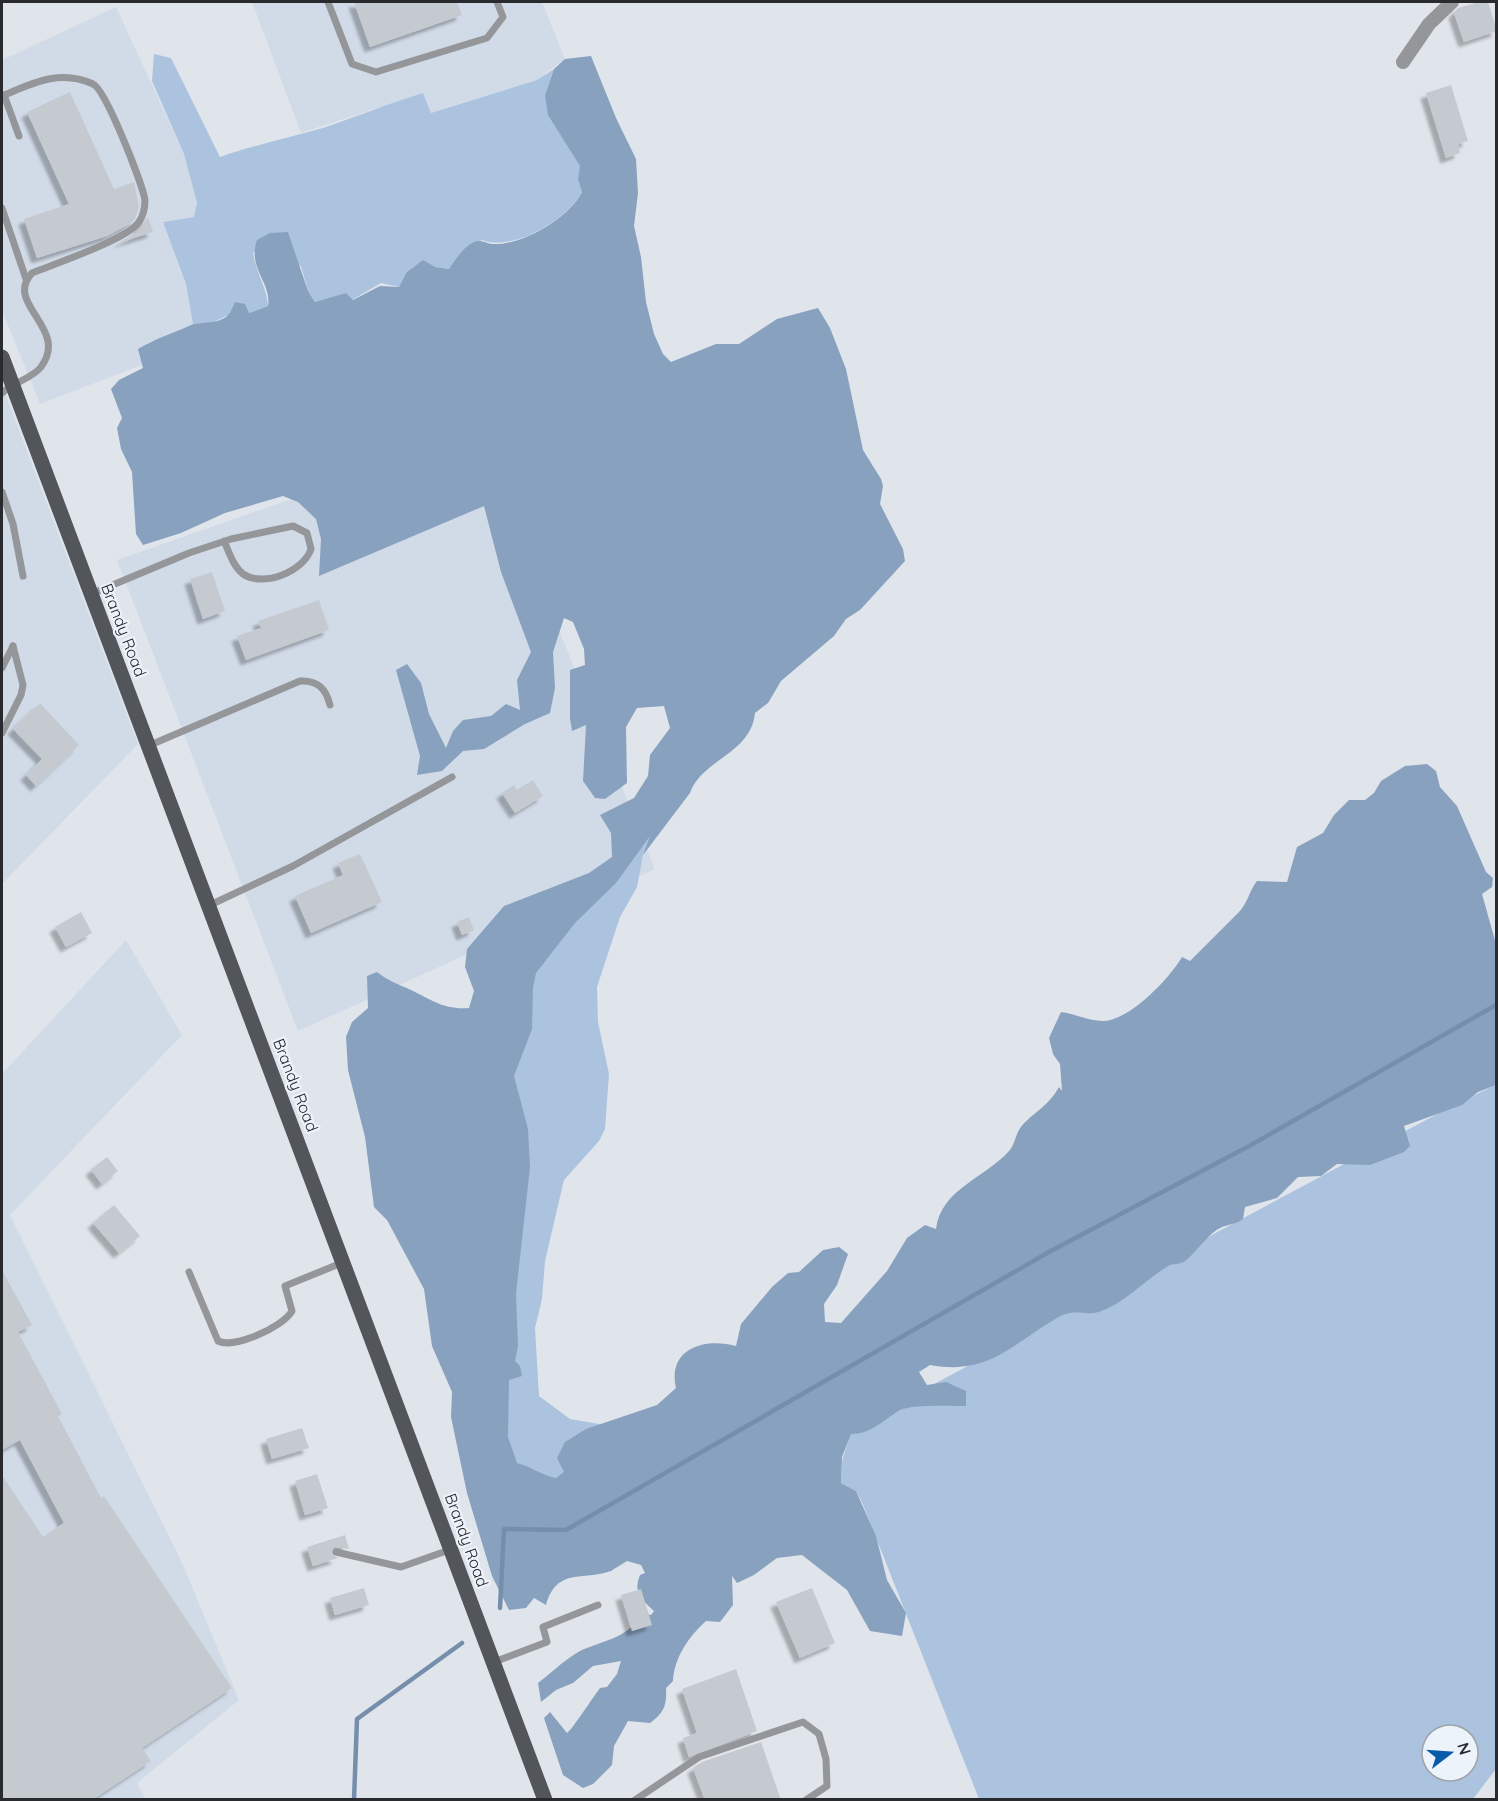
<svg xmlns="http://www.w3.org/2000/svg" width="1498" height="1801" font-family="Quicksand,sans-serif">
	<defs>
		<filter id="shadow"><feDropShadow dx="-5.5" dy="5.5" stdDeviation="1.5" flood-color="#0004"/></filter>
	</defs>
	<rect width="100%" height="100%" fill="#e0e5ec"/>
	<g fill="#d1dbe8">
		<polygon points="252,2 542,2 565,59 537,80 431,113 423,93 301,133"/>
		<polygon points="116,7 184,154 197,203 194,217 163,222 186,284 193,324 178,333 148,342 142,365 40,404 2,310 2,60"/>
		<polygon points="2,385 138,744 2,884"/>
		<polygon points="480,433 655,869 298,1031 117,560"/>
		<polygon points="126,940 182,1035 10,1215 183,1565 239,1700 137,1783 145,1799 2,1799 2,1074"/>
	</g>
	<g fill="#acc3df" fill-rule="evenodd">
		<path d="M154,54L171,58L220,157C254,145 288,138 323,128C356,117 389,103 423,93L431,113L537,80L554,69L545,95L580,166L582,192C567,220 513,252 482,240L461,252L450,269L435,267L406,273L399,287L381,283L352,300L346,293L316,303L308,291L301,266L253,252C255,271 267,287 268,306L249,313L228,315L212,323L193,324L186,284L163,222L194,217L197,203L184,154L152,81Z"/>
		<polygon points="652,832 643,855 637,887 620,917 597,987 598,1022 609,1074 605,1129 599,1141 564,1180 545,1261 542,1299 535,1328 539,1396 570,1419 605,1425 565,1467 563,1478 538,1480 514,1467 504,1426 511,1078 533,970"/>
		<path d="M1496,1085V1769L1473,1799H979L862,1502L856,1491L841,1483L842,1461L851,1432L921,1391L1439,1113C1460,1105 1476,1093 1496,1085ZM1432,1735H1468V1771H1432Z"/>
	</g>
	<path fill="#88a1bf" d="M591,56L616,118L636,159L638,193L634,226L641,257L646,302L654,334L663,354L671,362L716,344H739L777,319L818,308L830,328L846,369L863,450L881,479L883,486L880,504L903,549L905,561L860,610L846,619L834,636L781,681L768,703L755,713C751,754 702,759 690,793L643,855L650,836L616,883L575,923L536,973L533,988L532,1029L514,1076L528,1129L530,1167L516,1294L518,1346L515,1361L520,1366L522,1376L509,1380L508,1437L517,1463C532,1467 541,1475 556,1478L564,1472L557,1458L565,1442L586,1429L657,1405L676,1388C667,1349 704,1337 736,1346L741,1324L772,1287L788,1273L799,1272L823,1250L839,1247L848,1254L837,1285L824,1304L825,1322L841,1323L887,1271L907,1238L925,1225L936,1229C941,1189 985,1178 1009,1151C1014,1146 1015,1137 1019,1130C1029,1114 1047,1109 1059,1087L1062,1091L1060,1064L1053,1054L1049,1038L1061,1012C1075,1014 1089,1021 1103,1021C1129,1021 1170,978 1182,957L1190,961L1239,912C1248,903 1249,891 1257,881L1287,882L1297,847L1323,833L1334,815L1349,800H1365L1374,793L1381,781L1405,766L1427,764L1436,771L1440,787L1457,806L1486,872L1493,878L1492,887L1482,894L1496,944V1085L1478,1092L1462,1105L1404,1126L1410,1146L1404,1152L1370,1165L1337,1164L1321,1176L1298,1177L1277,1198L1245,1207L1243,1219C1236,1224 1230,1224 1222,1227C1208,1233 1197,1252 1185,1261C1180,1265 1173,1263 1168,1266C1145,1280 1125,1303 1099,1312C1084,1316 1075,1308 1059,1317C1012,1343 991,1376 930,1365L919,1372L927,1385L946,1382L966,1391V1406C950,1406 913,1404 900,1410C883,1420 872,1434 851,1434L842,1457L841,1483L856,1491L876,1536L887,1580L906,1613L902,1636L870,1631L847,1590L802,1555L777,1558L754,1575L737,1583L732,1576L733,1605L720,1622L706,1621C689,1636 674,1658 673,1681L666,1688C667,1705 664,1713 650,1723L628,1721L614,1746L612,1765L593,1784L583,1788L563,1775L544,1718L550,1712L567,1733C572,1730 593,1697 600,1688L607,1687L617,1674L621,1661L593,1666L573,1683L556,1690L541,1702L538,1683C550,1674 562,1662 575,1654C597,1640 630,1641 640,1613L651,1615L654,1611C641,1599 633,1593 640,1575L645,1573L641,1565L627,1561C622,1564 616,1568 611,1571C583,1581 557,1567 546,1605L534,1598L526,1608L509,1610L492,1576L467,1493L451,1417L452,1392L432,1346L424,1289L387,1220L374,1207L365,1137L348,1070L346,1037L352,1022L368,1008L367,976L377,972C388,981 398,984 411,990C432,1000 444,1010 469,1008L474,991L465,967L467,949L504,906L589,873L612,857L611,833L600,815L634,798L648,776L650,755L670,728L664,706L637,708L626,727L627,783L605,799L595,798L583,781L586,725L572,731L570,718V670L585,665L584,649L573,622L564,618L553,652L555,688L550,713L525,724L484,749L463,751L442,771L417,775L420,756L396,670L407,664L421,683L429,714L446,748L453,731L463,720L491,716L506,704L520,710L517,680L531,652L501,572L484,506L319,576L321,539L316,519L298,502L283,496L225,513L181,533L143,545L136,534L132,472L121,449L117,428L122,418L111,389L119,380L143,368L138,349C154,339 174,333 191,325C202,321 218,325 228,315C231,313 233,306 235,302L245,304L249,313L268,306C272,282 247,269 257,240L270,233L288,232L308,291L315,302L346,293L353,300L380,286L399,287L406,273L423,260L435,267L449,269C456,259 463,247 474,242C482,239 485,243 492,244C522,246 569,218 582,192L578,179L580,166L548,115L545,95L554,69L565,59Z"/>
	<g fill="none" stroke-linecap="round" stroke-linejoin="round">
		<g stroke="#758eab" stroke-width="4.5">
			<polyline points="500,1608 504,1529 566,1530 1049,1252 1251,1145 1496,1005"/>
			<polyline points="354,1800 357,1719 462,1643"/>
		</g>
	</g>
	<g fill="#c4cad0" filter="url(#shadow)">
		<polygon points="354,2 457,2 462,15 370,47"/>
		<polygon points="1479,2 1488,2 1497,31 1464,42 1454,13 1458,8"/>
		<polygon points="1451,85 1468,141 1458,144 1460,153 1446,158 1426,93"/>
		<polygon points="70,92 114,189 134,182 139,207 135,219 129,224 107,236 37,258 24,219 69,204 27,112"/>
		<polygon points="148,217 153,232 118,243 136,233"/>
		<polygon points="212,572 225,611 203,619 190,579"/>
		<polygon points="319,600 329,630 246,660 237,636 261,628 258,621"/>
		<polygon points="40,703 79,745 36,786 26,775 42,759 13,729"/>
		<polygon points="533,780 543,796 515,813 502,793 514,785 517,790"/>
		<polygon points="360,854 382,902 311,933 295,896 343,875 338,863"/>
		<polygon points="81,912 92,933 66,947 55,927"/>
		<polygon points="469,917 474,930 462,935 457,922"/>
		<polygon points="107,1157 118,1171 102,1184 91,1170"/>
		<polygon points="114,1205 140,1236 119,1253 93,1223"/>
		<polygon points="2,1270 32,1325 18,1332 62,1414 58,1416 101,1498 104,1496 232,1688 142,1748 151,1761 92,1800 2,1800 2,1475 43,1537 64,1523 20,1440 2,1450"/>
		<polygon points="302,1428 309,1448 272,1459 266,1439"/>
		<polygon points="317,1474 328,1508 305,1515 295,1481"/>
		<polygon points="345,1535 349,1549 334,1547 331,1554 338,1558 313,1566 307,1547"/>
		<polygon points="364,1588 369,1605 335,1615 330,1598"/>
		<polygon points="812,1588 835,1643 800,1658 776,1602"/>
		<polygon points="641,1589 652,1625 632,1631 621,1595"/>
		<polygon points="736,1669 757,1731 689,1757 683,1738 697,1733 682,1689"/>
		<polygon points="761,1742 781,1800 705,1800 693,1768 702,1762"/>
	</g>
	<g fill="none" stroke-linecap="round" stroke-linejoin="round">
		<g stroke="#949699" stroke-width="7">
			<polyline points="328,2 352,64 376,72 487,38 503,17 497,2"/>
			<polyline points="4,95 19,136"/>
			<path d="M2,96C33,83 60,69 93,84C106,90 142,183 145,200C145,207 143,216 139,222C128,239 54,264 32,273C3,304 70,328 41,367C33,378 12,383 2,393"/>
			<polyline points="2,208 26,279"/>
			<polyline points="2,492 13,524 23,576"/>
			<path d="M91,594L189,553L231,539L293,526L307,533L311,549C304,571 264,588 243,574C233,566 229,552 224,541"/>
			<polyline points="2,668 13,646"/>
			<polyline points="2,733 21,695 23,685 13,646"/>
			<path d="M148,746L300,681C318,680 326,689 330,705"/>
			<polyline points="208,906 293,866 452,777"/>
			<path d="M189,1272L218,1341C234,1349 283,1327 292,1311L285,1286L344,1262"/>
			<polyline points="336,1552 401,1567 452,1549"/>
			<polyline points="494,1662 547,1642 543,1627 598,1605"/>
			<polyline points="635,1800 699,1757 803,1722 819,1734 826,1759 827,1786 806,1800"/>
		</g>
		<polyline stroke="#949699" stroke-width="14" points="1403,62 1429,24 1452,2"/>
		<polyline stroke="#52565b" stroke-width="15" points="2,357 545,1800"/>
	</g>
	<g text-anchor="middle" stroke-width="4.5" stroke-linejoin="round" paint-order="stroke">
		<g font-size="16" fill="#282a2d" stroke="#edf3fa">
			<text transform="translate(124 630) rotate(69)" y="6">Brandy Road</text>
			<text transform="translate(296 1085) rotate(69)" y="6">Brandy Road</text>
			<text transform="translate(467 1540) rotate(70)" y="6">Brandy Road</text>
		</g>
	</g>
	<rect width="1498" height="1801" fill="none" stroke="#282a2d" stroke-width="6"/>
	<g transform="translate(1450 1753) rotate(73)"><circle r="28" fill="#edf3fa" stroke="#9ea3a8" stroke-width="1.5"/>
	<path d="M0-4.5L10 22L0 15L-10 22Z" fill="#075caa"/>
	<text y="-9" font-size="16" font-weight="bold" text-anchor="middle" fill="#282a2d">N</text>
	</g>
</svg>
